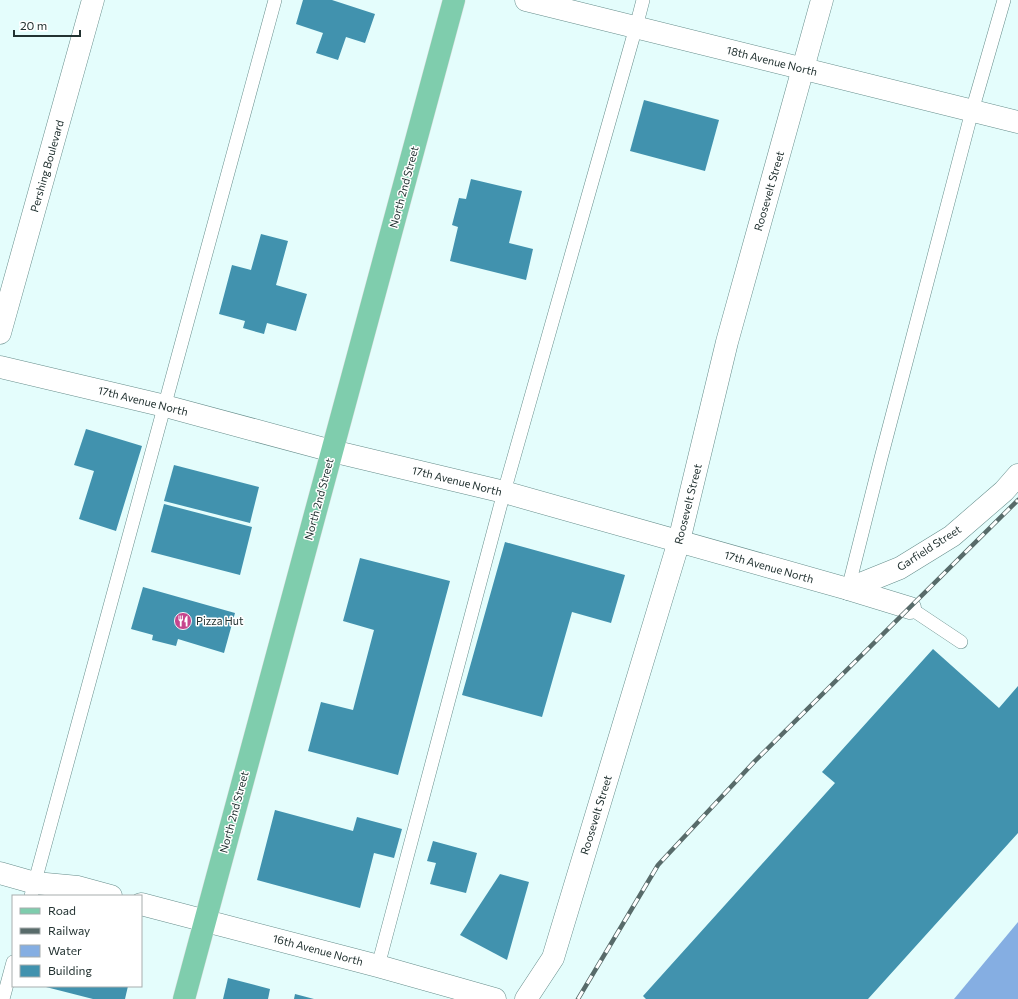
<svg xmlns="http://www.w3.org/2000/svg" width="1018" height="999" font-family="Commissioner,sans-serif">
	<rect width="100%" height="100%" fill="#e4fdfc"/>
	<polygon fill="#85aee2" points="1018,922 1018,999 954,999"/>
	<g fill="#4192ae">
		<polygon points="303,0 332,0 375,14 365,43 346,37 338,60 316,53 323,33 296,24"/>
		<polygon points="644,100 719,120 705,171 630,151"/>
		<polygon points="471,179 522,191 509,243 533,249 526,280 450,261 458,227 452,225 459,198 466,199"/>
		<polygon points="261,234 288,241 276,285 307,294 296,331 267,323 264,334 243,328 245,321 219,314 232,265 251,270"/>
		<polygon points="86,429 142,446 116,531 79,519 94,471 74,465"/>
		<polygon points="174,465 259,487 250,523 164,501"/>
		<polygon points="164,504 252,527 240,575 151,552"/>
		<polygon points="505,542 625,575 611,623 572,612 542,717 462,695"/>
		<polygon points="360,558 450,581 398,775 308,751 321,702 353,710 374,630 343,621"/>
		<polygon points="143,587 235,613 224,653 178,639 176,646 152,640 153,635 131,629"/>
		<polygon points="933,649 999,708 1018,686 1018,833 868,999 646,999 643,996 835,783 822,772"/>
		<polygon points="275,810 353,831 357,817 402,829 394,858 374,853 360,908 257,880"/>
		<polygon points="433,841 477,853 466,893 430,884 436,863 427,861"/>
		<polygon points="500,874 529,882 507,960 460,935"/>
		<polygon points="228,978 270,989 268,999 223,999"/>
		<polygon points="42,986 128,986 125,999 93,999"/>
		<polygon points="295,994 314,999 294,999"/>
	</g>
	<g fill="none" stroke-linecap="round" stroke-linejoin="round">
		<g stroke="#668d8b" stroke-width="14">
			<g id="service">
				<polyline points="848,589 881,458 972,111 1004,0"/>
				<polyline points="910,608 961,642"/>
				<polyline points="31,896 275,0"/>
				<polyline points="378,966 504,492 636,27 643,0"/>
				<polyline points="3,999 13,962"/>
			</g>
		</g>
		<g stroke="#668d8b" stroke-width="23">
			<g id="minor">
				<polyline points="526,0 1018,122"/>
				<polyline points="0,333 93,0"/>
				<polyline points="0,367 165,406 332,451 504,492 848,589 910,608"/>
				<polyline points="848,589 900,568 952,536 1004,491 1018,475"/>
				<polyline points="0,873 35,883 78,887 111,896"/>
				<polyline points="141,904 378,966 495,999"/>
				<polyline points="526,999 553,958 679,541 727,342 822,0"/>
			</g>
		</g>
		<g stroke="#dcdede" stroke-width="23">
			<polyline id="primary" points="184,999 454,0"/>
		</g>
		<use href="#service" stroke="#fff" stroke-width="13"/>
		<use href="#minor" stroke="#fff" stroke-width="22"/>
		<use href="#primary" stroke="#7fcdad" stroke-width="22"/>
		<g stroke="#586b6a" stroke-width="4.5">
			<polyline id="rail" points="578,999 658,865 755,761 1018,500"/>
		</g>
		<use href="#rail" stroke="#fff" stroke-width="3" stroke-dasharray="9" stroke-linecap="butt"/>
	</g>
	<defs>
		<g id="restaurant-disc" transform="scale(0.9)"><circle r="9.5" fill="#c7458d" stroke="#fff"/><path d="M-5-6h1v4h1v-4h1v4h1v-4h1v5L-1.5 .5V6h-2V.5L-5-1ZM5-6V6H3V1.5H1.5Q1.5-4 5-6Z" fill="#fff"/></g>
	</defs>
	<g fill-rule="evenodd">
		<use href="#restaurant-disc" x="183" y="621"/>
	</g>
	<g text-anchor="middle" stroke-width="3" stroke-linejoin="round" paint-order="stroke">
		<g font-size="11" fill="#223231" stroke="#fff">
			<text transform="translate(772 61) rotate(14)" y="4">18th Avenue North</text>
			<text transform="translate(47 166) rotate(-74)" y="4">Pershing Boulevard</text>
			<text transform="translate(404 187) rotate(-75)" y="4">North 2nd Street</text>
			<text transform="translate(769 191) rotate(-74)" y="4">Roosevelt Street</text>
			<text transform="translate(143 401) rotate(14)" y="4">17th Avenue North</text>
			<text transform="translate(457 481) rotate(14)" y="4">17th Avenue North</text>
			<text transform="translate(319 499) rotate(-75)" y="4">North 2nd Street</text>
			<text transform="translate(688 504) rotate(-76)" y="4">Roosevelt Street</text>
			<text transform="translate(929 548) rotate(-33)" y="4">Garfield Street</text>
			<text transform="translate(769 567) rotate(16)" y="4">17th Avenue North</text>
			<text transform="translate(234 812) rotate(-75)" y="4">North 2nd Street</text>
			<text transform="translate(596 815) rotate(-73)" y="4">Roosevelt Street</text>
			<text transform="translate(318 950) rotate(15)" y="4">16th Avenue North</text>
		</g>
		<g font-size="11" fill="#223231" stroke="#fff" text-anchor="start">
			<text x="196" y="625">Pizza Hut</text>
		</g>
	</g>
	<rect x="12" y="895" width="130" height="92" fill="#ffffff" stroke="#a7adad"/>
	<rect x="20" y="908" width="20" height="6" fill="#7fcdad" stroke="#a7adad"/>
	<text x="48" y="915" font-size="12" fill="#223231">Road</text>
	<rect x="20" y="928" width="20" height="6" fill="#586b6a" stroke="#a7adad"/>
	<text x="48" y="935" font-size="12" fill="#223231">Railway</text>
	<rect x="20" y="945" width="20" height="12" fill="#85aee2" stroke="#a7adad"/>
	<text x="48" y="955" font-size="12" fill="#223231">Water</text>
	<rect x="20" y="965" width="20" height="12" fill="#4192ae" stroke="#a7adad"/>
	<text x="48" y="975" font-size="12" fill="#223231">Building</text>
	<path d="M14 30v6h66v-6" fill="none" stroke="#223231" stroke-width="2"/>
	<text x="20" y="30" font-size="12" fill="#223231" stroke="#ffffff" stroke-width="3" paint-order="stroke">20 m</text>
</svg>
